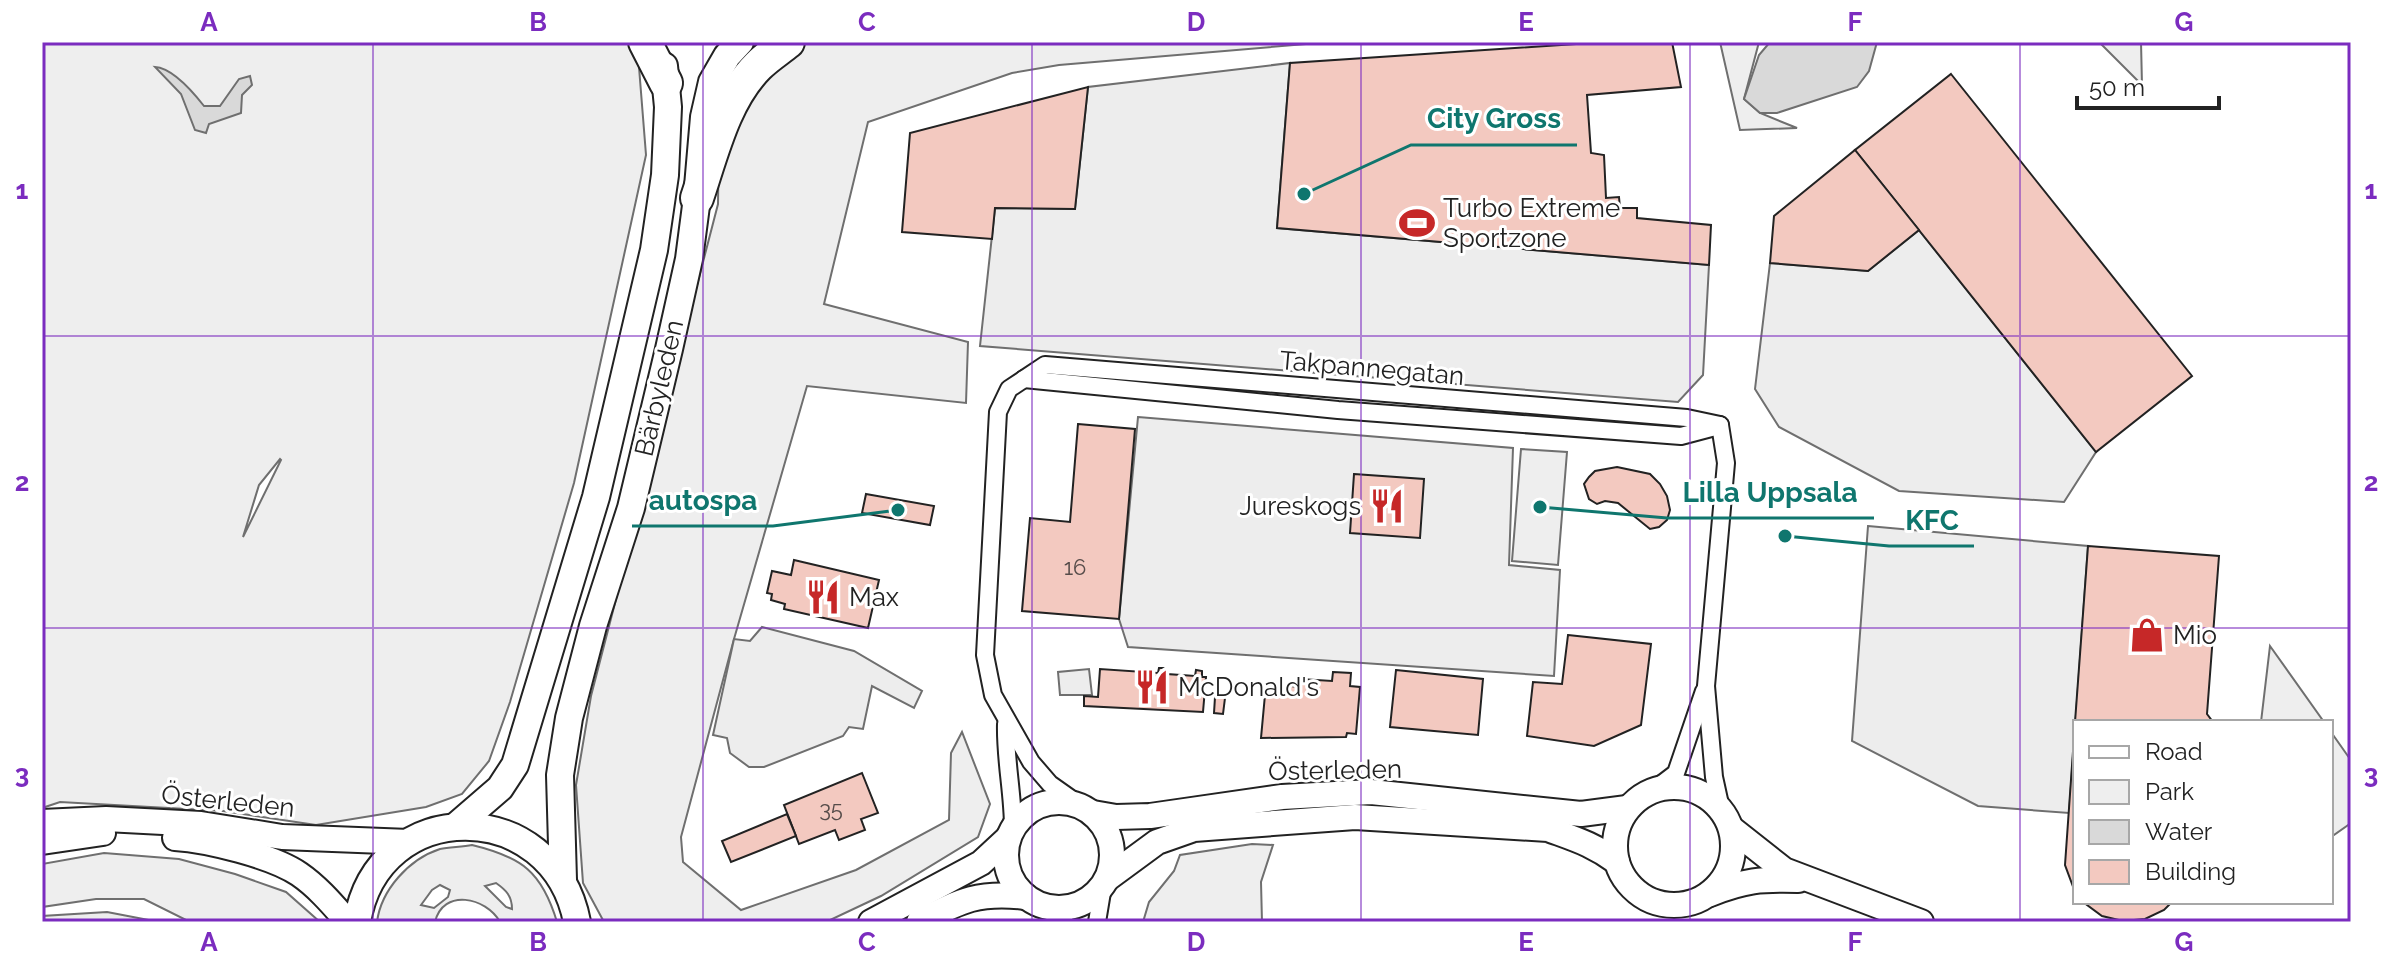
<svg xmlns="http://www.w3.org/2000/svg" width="2393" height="964" font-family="Raleway,sans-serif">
	<rect width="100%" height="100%" fill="#fff"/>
	<g fill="#eee" stroke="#6f6f6f" stroke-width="2" fill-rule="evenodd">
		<path d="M42,42H637L646,155L574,483L510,702L489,761L462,794L426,807L316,825L223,811L60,802L42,808ZM280,459L281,460L243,537L259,485Z"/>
		<polygon points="774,42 1330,42 1059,65 1012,73 868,122 824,304 968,342 966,403 807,386 734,639 681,837 683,862 741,910 856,870 949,820 951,753 962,732 990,804 978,837 881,896 826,922 604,922 583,883 576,785 591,696 718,204 719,123"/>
		<polygon points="1720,42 1759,42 1744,99 1760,113 1797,128 1740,130"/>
		<polygon points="2099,42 2141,42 2142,85"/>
		<polygon points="1521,449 1567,452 1558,565 1512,561"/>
		<polygon points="2270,646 2324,722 2261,722"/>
		<polygon points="2331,732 2350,759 2351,823 2331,837"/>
		<polygon points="1252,844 1273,845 1261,882 1262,922 1143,922 1149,902 1174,871 1180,855"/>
		<path d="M472,845C522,857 542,872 557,922H500C486,897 443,888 435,922H377C381,890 409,859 440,849C450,847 462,847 472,845ZM496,883C506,890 512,896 512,909L506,907L485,886ZM440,885L450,890L448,897L434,908L421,905L432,890Z"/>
		<polygon points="104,853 179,859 235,874 286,892 320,922 190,922 144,899 96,899 42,907 42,864"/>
	</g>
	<g fill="#ededed" stroke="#6f6f6f" stroke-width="2">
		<polygon points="1290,63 1277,228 1709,265 1703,375 1678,402 980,346 995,208 1075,209 1088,87"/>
		<polygon points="1919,230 2096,452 2064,502 1899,491 1779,427 1755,389 1770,263 1868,271"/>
		<polygon points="1138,417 1513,448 1509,565 1560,570 1554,676 1128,647 1119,619"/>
		<polygon points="1868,526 2088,546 2069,813 1978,806 1852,741"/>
		<polygon points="762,627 854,651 922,691 914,708 872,686 863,729 849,727 843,736 764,767 749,767 730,753 727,738 713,735 734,639 750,641"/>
		<polygon points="1089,669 1092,695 1060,695 1058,672"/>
		<polygon points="107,912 159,922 42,922 42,916"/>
	</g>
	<g fill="#d9d9d9" stroke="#6f6f6f" stroke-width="2">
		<polygon points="1770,42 1877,42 1869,71 1857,87 1777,113 1760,113 1744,99 1759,55"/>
		<path d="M155,67C173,68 193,92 204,106H220L239,79L250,76L252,85L242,95L241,113L209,124L206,133L195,130L181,94Z"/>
	</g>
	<g fill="#f3c9c0" stroke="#222" stroke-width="2">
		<polygon points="1606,42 1672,42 1681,87 1587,95 1591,153 1604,155 1606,198 1619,197 1620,208 1637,208 1637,218 1711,225 1709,265 1277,228 1290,63"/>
		<polygon points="1951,74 2192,376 2096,452 1855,150"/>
		<polygon points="1088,87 1075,209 995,208 992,239 902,232 910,133"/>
		<polygon points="1855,150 1919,230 1868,271 1770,263 1774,216"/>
		<polygon points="1078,424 1135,429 1119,619 1022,611 1030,518 1070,522"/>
		<polygon points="1617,467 1650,474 1660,484 1667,496 1670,510 1667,520 1659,527 1650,529 1618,503 1605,501 1597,504 1589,499 1584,484 1589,477 1595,471"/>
		<polygon points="1354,474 1424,479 1420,538 1350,533"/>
		<polygon points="866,494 934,506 930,525 862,513"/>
		<polygon points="2088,546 2219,556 2207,714 2213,722 2075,722"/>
		<polygon points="794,560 879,580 868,628 784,609 785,604 771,600 772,594 767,593 772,571 791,575"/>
		<polygon points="1568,635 1651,644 1641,725 1594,746 1527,736 1533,682 1562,684"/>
		<polygon points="1159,668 1167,668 1167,674 1195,676 1196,670 1202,671 1202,677 1206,677 1203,712 1084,706 1084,696 1098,697 1100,669 1158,673"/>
		<polygon points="1396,670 1483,679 1478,735 1390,727"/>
		<polygon points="1333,672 1351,673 1350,686 1360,687 1356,734 1347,733 1346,737 1261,738 1266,684 1300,687 1301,679 1332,681"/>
		<polygon points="1215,697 1225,698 1223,714 1214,713"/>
		<polygon points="2075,723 2075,892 2065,865"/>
		<polygon points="862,773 878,813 861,819 865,830 839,840 835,830 799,844 784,805"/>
		<polygon points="787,814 796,836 731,862 722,841"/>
		<polygon points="2083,902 2172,902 2164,910 2145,919 2123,921 2102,916"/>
	</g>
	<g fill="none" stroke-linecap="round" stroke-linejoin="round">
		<g stroke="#222" stroke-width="20">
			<g id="street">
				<polyline points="1024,379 1338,410 1681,436 1715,427"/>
				<polyline points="1720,425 1726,463 1706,686 1714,777 1721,809"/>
				<path d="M1006,724C1005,759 1013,793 1013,828"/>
				<polyline points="1655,789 1676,773 1704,691"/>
				<polyline points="1084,808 1050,784 1031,762 993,695 985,655 998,412 1009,389 1045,365 1687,418 1720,425"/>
				<polyline points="1049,908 1065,922"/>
				<polyline points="1097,922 1103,886"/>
			</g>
		</g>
		<g stroke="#222" stroke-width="28">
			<g id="secondary">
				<circle cx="1674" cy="846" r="59"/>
				<circle cx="1059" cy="855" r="53"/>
				<polyline points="1093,813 1116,817 1150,816 1282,797 1371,792 1581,814 1627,808"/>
				<polyline points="42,822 106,819 201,824 282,837 409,842"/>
				<polyline points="1732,829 1784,870 1921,922"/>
				<path d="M175,838C207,840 273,856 299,874C318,887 333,905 348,922"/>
				<polyline points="42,842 103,833"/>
				<path d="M1108,878L1157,842L1194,829L1355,817L1548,829C1575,839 1593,844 1617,862"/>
				<path d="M1710,894C1745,880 1761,879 1798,880"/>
				<polyline points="871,922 981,863 1008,838"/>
				<path d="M919,922C960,901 978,891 1026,897"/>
			</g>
		</g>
		<g stroke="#222" stroke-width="30">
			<g id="primary">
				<polyline points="456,826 500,788 515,765 596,497 654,250 665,175 668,107 664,66"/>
				<polyline points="563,880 560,775 569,718 593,626 631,508 669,349 689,259 697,198 704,117 712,82 727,56 740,42"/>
				<path d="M357,922C378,794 553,796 577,922"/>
			</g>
		</g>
		<g stroke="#222" stroke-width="36">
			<g id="highway">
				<polyline points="645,42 666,83"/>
				<path d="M697,198C712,154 724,100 758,66C767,57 778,50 788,42"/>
			</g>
		</g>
		<use href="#street" stroke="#fff" stroke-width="16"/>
		<use href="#secondary" stroke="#fff" stroke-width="24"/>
		<use href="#primary" stroke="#fff" stroke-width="26"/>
		<use href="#highway" stroke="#fff" stroke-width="32"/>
	</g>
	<path fill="none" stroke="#7b2cbf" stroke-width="2" stroke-opacity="0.55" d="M373,42V922M703,42V922M1032,42V922M1361,42V922M1690,42V922M2020,42V922M42,336H2351M42,628H2351"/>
	<defs>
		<g id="stadium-bare" transform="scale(2.76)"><path d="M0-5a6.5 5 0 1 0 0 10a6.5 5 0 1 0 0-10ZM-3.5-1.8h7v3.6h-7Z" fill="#c62828" stroke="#fff" stroke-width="2.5" paint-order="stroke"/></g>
		<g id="restaurant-bare" transform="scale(2.76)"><path d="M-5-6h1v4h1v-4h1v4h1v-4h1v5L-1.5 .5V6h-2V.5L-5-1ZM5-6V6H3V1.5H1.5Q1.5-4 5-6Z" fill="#c62828" stroke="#fff" stroke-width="2.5" paint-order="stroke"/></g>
		<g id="shop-bare" transform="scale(2.76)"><path d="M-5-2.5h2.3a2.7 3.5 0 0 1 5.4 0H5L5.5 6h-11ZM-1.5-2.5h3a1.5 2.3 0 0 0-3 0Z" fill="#c62828" stroke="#fff" stroke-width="2.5" paint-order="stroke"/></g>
	</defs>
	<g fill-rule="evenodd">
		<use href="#stadium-bare" x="1417" y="223"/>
		<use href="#restaurant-bare" x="1387" y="506"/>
		<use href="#restaurant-bare" x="823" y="597"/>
		<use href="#shop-bare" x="2147" y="635"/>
		<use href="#restaurant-bare" x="1152" y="687"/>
	</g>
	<g text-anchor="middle" stroke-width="6" stroke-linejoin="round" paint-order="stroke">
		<g font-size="22" fill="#564c4a">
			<text x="1075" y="575">16</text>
			<text x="831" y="817">35</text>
		</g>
		<g font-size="26" fill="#222" stroke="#fff" text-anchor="start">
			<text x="1443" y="217">Turbo Extreme<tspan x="1443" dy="30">Sportzone</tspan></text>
			<text x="1361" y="515" text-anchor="end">Jureskogs</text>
			<text x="849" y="606">Max</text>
			<text x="2173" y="644">Mio</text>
			<text x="1178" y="696">McDonald's</text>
		</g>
		<g font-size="26" fill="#222" stroke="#fff">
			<text transform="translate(1372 368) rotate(5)" y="9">Takpannegatan</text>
			<text transform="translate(659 388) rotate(-77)" y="9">Bärbyleden</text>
			<text transform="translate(1335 770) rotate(-1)" y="9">Österleden</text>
			<text transform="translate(228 801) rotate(6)" y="9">Österleden</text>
		</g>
	</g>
	<path fill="none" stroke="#0f766e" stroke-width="3" d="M1304 194L1411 145H1577M1540 507L1667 518H1874M898 510L773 526H632M1785 536L1889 546H1974"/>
	<g fill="#0f766e" stroke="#fff" stroke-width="3">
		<circle cx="1304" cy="194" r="8"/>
		<circle cx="1540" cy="507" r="8"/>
		<circle cx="898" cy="510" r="8"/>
		<circle cx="1785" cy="536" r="8"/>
	</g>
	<g font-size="28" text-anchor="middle" font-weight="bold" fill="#0f766e" stroke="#fff" stroke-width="6" stroke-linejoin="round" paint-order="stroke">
		<text x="1494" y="128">City Gross</text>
		<text x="1770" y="502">Lilla Uppsala</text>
		<text x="703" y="510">autospa</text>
		<text x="1932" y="530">KFC</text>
	</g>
	<rect width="2393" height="964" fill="none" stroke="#ffffff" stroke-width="88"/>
	<rect x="2073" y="720" width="260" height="184" fill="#ffffff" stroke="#a7a7a7" stroke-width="2"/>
	<rect x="2089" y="746" width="40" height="12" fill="#ffffff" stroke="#a7a7a7" stroke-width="2"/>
	<text x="2145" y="760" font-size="24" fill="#222222">Road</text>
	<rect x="2089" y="780" width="40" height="24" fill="#eeeeee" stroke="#a7a7a7" stroke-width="2"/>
	<text x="2145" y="800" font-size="24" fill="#222222">Park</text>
	<rect x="2089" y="820" width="40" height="24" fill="#d9d9d9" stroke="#a7a7a7" stroke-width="2"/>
	<text x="2145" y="840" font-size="24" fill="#222222">Water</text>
	<rect x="2089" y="860" width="40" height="24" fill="#f3c9c0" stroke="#a7a7a7" stroke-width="2"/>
	<text x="2145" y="880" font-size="24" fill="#222222">Building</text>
	<path d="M2077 96v12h142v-12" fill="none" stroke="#222222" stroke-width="4"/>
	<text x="2089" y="96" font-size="24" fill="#222222" stroke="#ffffff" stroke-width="6" paint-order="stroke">50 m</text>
	<rect x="44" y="44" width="2305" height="876" fill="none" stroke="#7b2cbf" stroke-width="3"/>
	<g font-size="26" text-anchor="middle" font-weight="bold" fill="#7b2cbf">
		<text x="209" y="31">A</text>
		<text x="538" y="31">B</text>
		<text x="867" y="31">C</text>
		<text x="1196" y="31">D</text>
		<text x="1526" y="31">E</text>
		<text x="1855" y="31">F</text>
		<text x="2184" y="31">G</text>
		<text x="22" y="199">1</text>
		<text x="2371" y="199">1</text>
		<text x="22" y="491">2</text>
		<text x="2371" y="491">2</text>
		<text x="22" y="783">3</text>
		<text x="2371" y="783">3</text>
		<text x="209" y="951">A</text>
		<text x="538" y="951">B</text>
		<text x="867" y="951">C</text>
		<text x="1196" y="951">D</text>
		<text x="1526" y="951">E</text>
		<text x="1855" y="951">F</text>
		<text x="2184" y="951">G</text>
	</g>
</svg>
